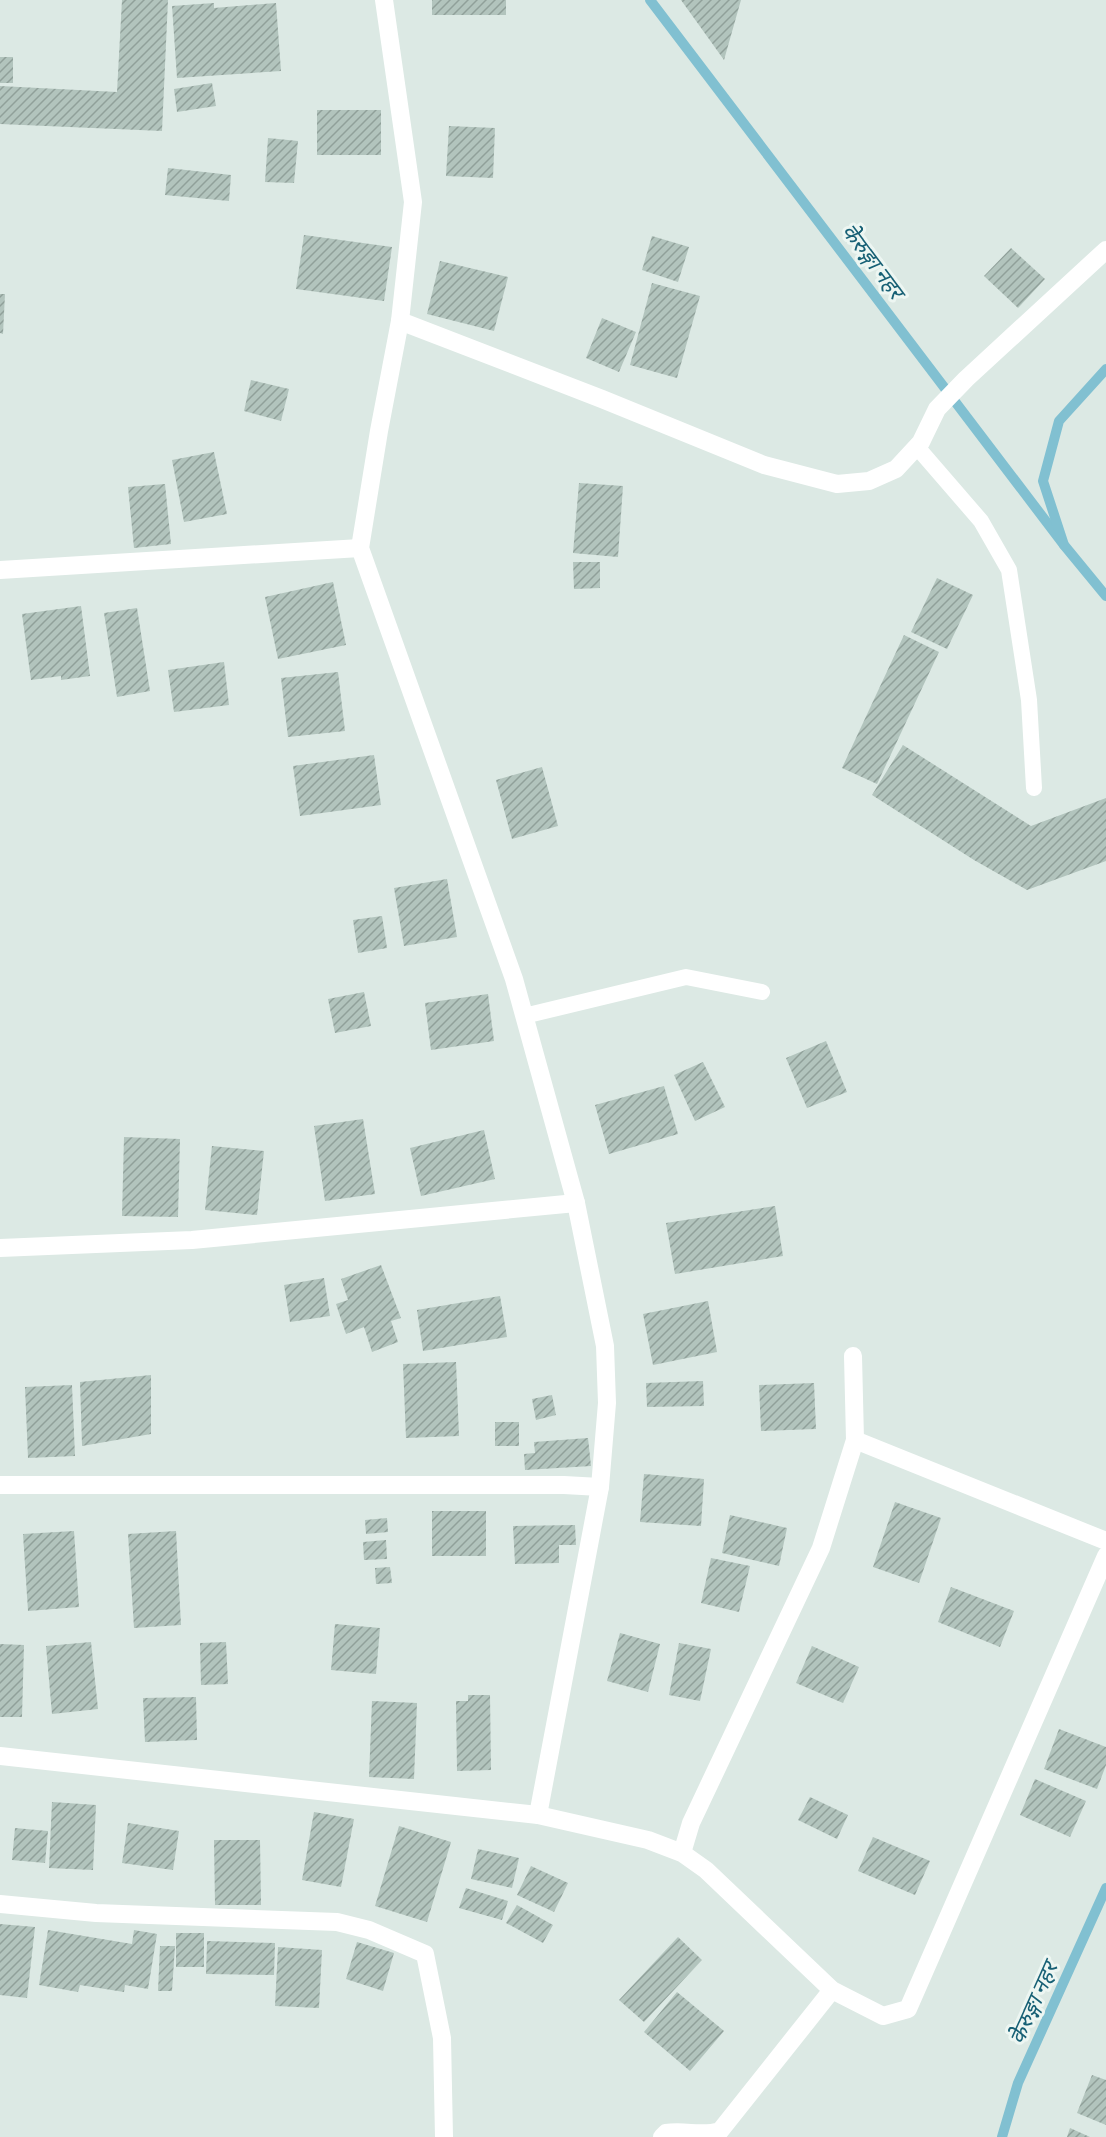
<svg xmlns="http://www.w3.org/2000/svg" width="1106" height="2137" font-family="Manrope,'Noto Sans Devanagari',sans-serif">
	<defs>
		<pattern id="building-hatch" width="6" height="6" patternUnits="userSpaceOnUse" patternTransform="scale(1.5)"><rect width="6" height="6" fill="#b2c4bd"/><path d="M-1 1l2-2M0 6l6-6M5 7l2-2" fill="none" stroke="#90a09a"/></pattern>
	</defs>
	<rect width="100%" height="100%" fill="#dce9e4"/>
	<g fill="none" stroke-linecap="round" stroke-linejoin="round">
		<g stroke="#81c0d1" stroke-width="10">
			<polyline points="650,0 1064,545"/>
			<polyline points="1106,369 1059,421 1043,481 1064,545 1106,596"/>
			<polyline points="1002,2137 1018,2083 1106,1888"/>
		</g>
	</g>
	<g fill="url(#building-hatch)">
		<polygon points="122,0 168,0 162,131 0,124 0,86 117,92"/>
		<rect x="432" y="0" width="74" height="15"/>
		<polygon points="681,0 741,0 724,60"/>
		<polygon points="214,3 214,8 276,3 281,71 177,78 172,6"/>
		<rect x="0" y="57" width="13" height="26"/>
		<polygon points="212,83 216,106 177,112 174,89"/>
		<rect x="317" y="110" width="64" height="45"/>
		<polygon points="449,126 495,128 493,178 446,176"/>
		<polygon points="268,138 298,141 294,183 265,182"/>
		<polygon points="168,168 231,175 229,201 165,195"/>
		<polygon points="304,235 392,247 384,301 296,289"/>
		<polygon points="652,236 689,247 678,282 642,270"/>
		<polygon points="1011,248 1045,279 1018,308 984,276"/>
		<polygon points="440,261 508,277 494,331 427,314"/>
		<polygon points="652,283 700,296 677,378 630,365"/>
		<polygon points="0,294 5,294 3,334 0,333"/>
		<polygon points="602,318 636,332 619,372 586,358"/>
		<polygon points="251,380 289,389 281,421 244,411"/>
		<polygon points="214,452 227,514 184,522 172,460"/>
		<polygon points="579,483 623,486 618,557 573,553"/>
		<polygon points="165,484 171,544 134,548 128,487"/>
		<polygon points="573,562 600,562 600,588 574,589"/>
		<polygon points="937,578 973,595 947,649 911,632"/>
		<polygon points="333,582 346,645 278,659 265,597"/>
		<polygon points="81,606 90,676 61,680 61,676 31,680 22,614"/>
		<polygon points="137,608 150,691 117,697 104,613"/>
		<polygon points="904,635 939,652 877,784 842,768"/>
		<polygon points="224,662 229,705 174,712 168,670"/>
		<polygon points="338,672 345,731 288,737 281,678"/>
		<polygon points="903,745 1031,826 1106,798 1106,861 1027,890 974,860 872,795"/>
		<polygon points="374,755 381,805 300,816 293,766"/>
		<polygon points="542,767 558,826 512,839 496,780"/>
		<polygon points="447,879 457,937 404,946 394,888"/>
		<polygon points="382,916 387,948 358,953 353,920"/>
		<polygon points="364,992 371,1026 335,1033 328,999"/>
		<polygon points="488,994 494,1041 431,1050 425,1003"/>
		<polygon points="826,1041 847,1092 807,1108 786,1058"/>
		<polygon points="703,1062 725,1107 695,1121 674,1075"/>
		<polygon points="664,1086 678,1134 609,1154 595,1105"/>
		<polygon points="363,1119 375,1194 325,1201 314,1126"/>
		<polygon points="484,1130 495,1179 421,1196 410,1148"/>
		<polygon points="124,1137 180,1139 178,1217 122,1216"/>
		<polygon points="212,1146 264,1151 257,1215 205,1210"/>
		<polygon points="775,1206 783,1256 675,1274 666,1223"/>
		<polygon points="381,1265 401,1318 391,1321 398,1342 372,1352 364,1327 346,1334 336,1304 348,1300 341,1279"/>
		<polygon points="324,1278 330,1316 290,1322 284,1285"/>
		<polygon points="500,1296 507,1337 423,1351 417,1310"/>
		<polygon points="708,1301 717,1352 653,1365 643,1314"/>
		<polygon points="456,1362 459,1436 406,1438 403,1364"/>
		<polygon points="151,1375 151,1434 82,1446 80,1382"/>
		<polygon points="703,1381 704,1406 647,1407 646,1383"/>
		<polygon points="814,1383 816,1429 761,1431 759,1385"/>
		<polygon points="72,1385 75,1456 28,1458 25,1387"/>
		<polygon points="552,1395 556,1415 536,1420 532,1399"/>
		<rect x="495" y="1422" width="24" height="24"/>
		<polygon points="588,1438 591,1466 525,1470 524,1454 535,1453 534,1442"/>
		<polygon points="644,1474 704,1479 701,1526 640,1522"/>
		<polygon points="895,1502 941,1518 919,1583 873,1567"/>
		<rect x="432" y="1511" width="54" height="45"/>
		<polygon points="730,1515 787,1528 779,1566 722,1553"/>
		<polygon points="387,1518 388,1532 366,1534 365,1520"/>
		<polygon points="575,1525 576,1545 559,1545 559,1563 515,1564 513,1526"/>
		<polygon points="74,1531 79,1607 28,1611 23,1534"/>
		<polygon points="176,1531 181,1625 134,1628 128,1534"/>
		<polygon points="386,1540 387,1559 364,1560 363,1542"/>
		<polygon points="711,1558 750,1566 739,1612 701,1603"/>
		<polygon points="390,1567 392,1583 376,1584 375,1568"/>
		<polygon points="951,1587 1014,1611 1000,1647 938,1622"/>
		<polygon points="335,1624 380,1628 376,1674 331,1670"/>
		<polygon points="620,1633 660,1644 648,1692 607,1681"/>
		<polygon points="91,1642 98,1709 52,1714 46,1646"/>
		<polygon points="226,1642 228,1684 201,1685 200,1643"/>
		<polygon points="679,1643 711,1649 700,1701 669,1695"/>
		<polygon points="0,1644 24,1645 22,1717 0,1717"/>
		<polygon points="812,1646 859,1667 843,1703 796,1683"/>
		<polygon points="468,1695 490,1695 491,1770 457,1771 456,1701 468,1701"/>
		<polygon points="196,1697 197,1740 145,1742 143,1698"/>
		<polygon points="372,1701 417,1703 414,1779 369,1777"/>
		<polygon points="1059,1729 1106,1747 1106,1765 1097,1789 1044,1769"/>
		<polygon points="1035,1779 1086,1801 1070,1837 1020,1815"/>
		<polygon points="810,1797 848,1815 837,1839 798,1820"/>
		<polygon points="52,1802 96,1805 93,1870 49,1868"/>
		<polygon points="314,1812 354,1819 341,1887 302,1880"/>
		<polygon points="128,1823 179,1831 173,1870 122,1863"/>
		<polygon points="399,1826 451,1842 427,1922 375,1906"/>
		<polygon points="15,1828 48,1831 45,1863 12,1860"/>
		<polygon points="873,1837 930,1861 915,1895 858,1871"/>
		<polygon points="214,1840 260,1840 261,1905 215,1905"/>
		<polygon points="478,1849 519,1858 512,1888 471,1879"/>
		<polygon points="531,1866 568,1883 554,1912 517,1895"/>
		<polygon points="466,1888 508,1901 502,1920 459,1908"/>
		<polygon points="517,1905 553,1925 543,1943 506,1923"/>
		<polygon points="0,1924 35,1927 27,1998 0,1995"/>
		<polygon points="48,1930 132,1944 134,1930 157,1934 148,1989 125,1985 124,1992 80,1985 78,1992 39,1985"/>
		<rect x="176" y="1933" width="28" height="34"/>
		<polygon points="678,1937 702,1960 644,2022 619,2000"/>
		<polygon points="207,1941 275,1943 274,1975 206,1974"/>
		<polygon points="357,1942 394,1953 383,1991 346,1979"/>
		<polygon points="160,1946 175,1946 172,1991 158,1991"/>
		<polygon points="278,1947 322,1950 319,2008 275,2006"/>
		<polygon points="677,1992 724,2031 690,2071 644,2032"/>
		<polygon points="1092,2075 1106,2080 1106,2125 1077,2113"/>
		<polygon points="1070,2128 1090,2137 1067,2137"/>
	</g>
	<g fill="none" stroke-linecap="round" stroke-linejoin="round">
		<g stroke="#fff" stroke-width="16">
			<polyline points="917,447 981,521 1009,570 1029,700 1034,788"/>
			<polyline points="524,1016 686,977 762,992"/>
		</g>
		<g stroke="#fff" stroke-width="18">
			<polyline points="384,0 413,202 400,321 379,431 360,548 514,979 576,1203 605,1346 607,1403 600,1487 538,1815"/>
			<polyline points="400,321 602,399 764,465 837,484 869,481 896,469 921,442 937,409 966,379 1106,250"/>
			<polyline points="0,570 360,548"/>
			<polyline points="0,1248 192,1240 576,1203"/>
			<polyline points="855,1440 1106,1541"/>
			<polyline points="0,1485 564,1485 600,1487"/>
			<polyline points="0,1756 538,1815 648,1840 682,1853 706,1870 832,1990 883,2016 908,2009 1106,1556"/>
			<polyline points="682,1853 691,1823 821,1548 855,1440 853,1356"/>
			<polyline points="0,1904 96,1913 337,1922 369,1930 425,1954 442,2038 444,2137"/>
			<path d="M662,2137L666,2133C686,2130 702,2137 720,2131L832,1990"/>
		</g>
	</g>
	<g text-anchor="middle" stroke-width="6" stroke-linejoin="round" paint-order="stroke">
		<g font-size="22" font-style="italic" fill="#176075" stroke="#edf6f2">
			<text transform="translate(873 261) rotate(53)" y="8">केेरुङ्गा नहर</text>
			<text transform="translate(1033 2003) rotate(-66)" y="8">केेरुङ्गा नहर</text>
		</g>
	</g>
</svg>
